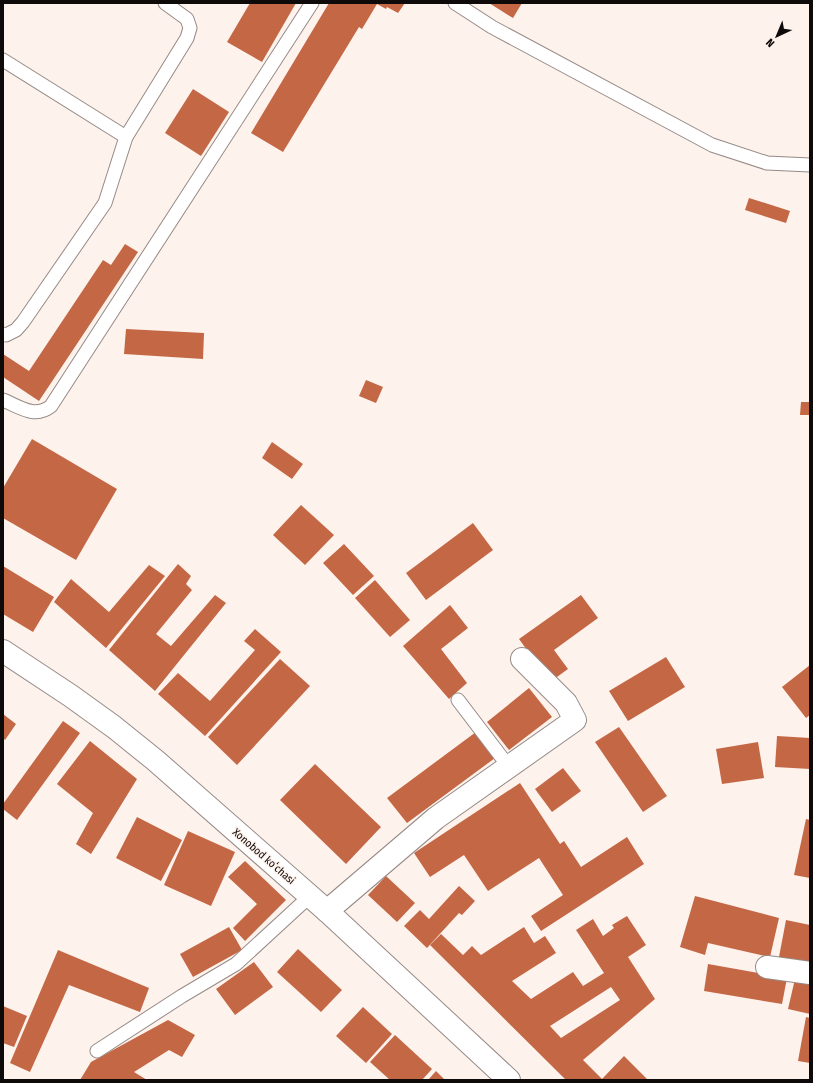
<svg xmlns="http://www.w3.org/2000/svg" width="813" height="1083" font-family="'Fira Sans Condensed',sans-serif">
	<rect width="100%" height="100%" fill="#fef2ed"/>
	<g fill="#c46744" fill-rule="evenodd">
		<polygon points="250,3 296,3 262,62 227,42"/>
		<polygon points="329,3 405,3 398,13 387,7 386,9 377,4 362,29 359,27 283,152 251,133"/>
		<polygon points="489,3 522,3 513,18"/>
		<polygon points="193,89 229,112 201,156 165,133"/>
		<polygon points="749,198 790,211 786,223 745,210"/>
		<polygon points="125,244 138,252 39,401 3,377 3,354 29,371 103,260 111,265"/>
		<polygon points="126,329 204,333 203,359 124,354"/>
		<polygon points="366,380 383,387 376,403 359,396"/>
		<polygon points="801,402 810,402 810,415 800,415"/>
		<polygon points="32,439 117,489 76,560 3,518 3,488"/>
		<polygon points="272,442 303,464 292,479 262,458"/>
		<polygon points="301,505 334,535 305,565 273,535"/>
		<polygon points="473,523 493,550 426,600 406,573"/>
		<polygon points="344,544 374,576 353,595 323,563"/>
		<polygon points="178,564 191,576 186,584 192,590 156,634 171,646 215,595 226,603 155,691 109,650"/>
		<polygon points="149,565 165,576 106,648 54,602 71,579 109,612"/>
		<polygon points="3,566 54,597 33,632 3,614"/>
		<polygon points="375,580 410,620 390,637 355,598"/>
		<polygon points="581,595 598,618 554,650 568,669 550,682 519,639"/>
		<polygon points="450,605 468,628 441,649 467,683 449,699 403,646"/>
		<polygon points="255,629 281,652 205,736 158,694 178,673 210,701 255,650 244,641"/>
		<polygon points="666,657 685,687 628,721 609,691"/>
		<polygon points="280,659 310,686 237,765 208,737"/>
		<polygon points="810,665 810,715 806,718 782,687"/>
		<polygon points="529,688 552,717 509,750 487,722"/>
		<polygon points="3,714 16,724 5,740 3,738"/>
		<polygon points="63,721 80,733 17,820 3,809 3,804"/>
		<polygon points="619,727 667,796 643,812 595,742"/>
		<polygon points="476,732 495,758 407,823 387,798"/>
		<polygon points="777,736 810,738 810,769 775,767"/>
		<polygon points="90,741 137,779 91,854 76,844 93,813 57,784"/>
		<polygon points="758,742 764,778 722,784 716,749"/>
		<polygon points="315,764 381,827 346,864 280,800"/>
		<polygon points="563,768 581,791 552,812 535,789"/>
		<polygon points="520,783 560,844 564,841 581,867 627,837 644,864 541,931 531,916 563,895 539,858 488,891 464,855 430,877 414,853"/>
		<polygon points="137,817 182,840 161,881 116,858"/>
		<polygon points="806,819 810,820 810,878 794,875"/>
		<polygon points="188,831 235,852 211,906 164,885"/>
		<polygon points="245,861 286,900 245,941 233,928 257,904 228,877"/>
		<polygon points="386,876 415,903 397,922 368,895"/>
		<polygon points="459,886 475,901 462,915 459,913 427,948 404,926 420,910 429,919"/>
		<polygon points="695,896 779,918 770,957 708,943 705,955 680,947"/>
		<path d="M627,916L646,945L628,957L655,999L583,1060L602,1079L624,1056L647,1079L645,1080H566L430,945L441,934L463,955L472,946L481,955L524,927L534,943L545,936L556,953L512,981L531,999L573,972L583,986L604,973L576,930L593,919L603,936L614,928L612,925ZM611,987L620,1000L561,1038L550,1026Z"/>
		<polygon points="786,920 810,925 810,963 779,957"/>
		<polygon points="229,927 242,950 193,977 180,954"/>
		<polygon points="298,949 342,990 321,1012 277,972"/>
		<polygon points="58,950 149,988 140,1012 69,985 30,1072 10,1063"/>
		<polygon points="254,962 273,987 235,1015 216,989"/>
		<polygon points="708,964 787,978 782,1004 704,991"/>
		<polygon points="795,979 810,982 810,1014 788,1009"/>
		<polygon points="3,1006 27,1016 14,1047 3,1043"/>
		<polygon points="363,1007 392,1034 366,1063 336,1036"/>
		<polygon points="806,1017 810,1018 810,1063 798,1061"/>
		<polygon points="168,1020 195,1035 182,1057 169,1050 134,1072 147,1080 80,1080 91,1062"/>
		<polygon points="395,1035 432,1069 422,1080 390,1080 370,1062"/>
		<polygon points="436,1071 445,1080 428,1080"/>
	</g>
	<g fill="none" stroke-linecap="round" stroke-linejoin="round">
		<g stroke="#968a86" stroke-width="15">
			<g id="service">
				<polyline points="455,3 492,27 712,145 767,163 810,165"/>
				<polyline points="3,60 126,137"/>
				<polyline points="3,334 6,335 16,330 23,322 105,203 126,137 187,38 190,28 187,19 165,3"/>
				<path d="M3,400C20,407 35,419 51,406L312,3"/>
				<polyline points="458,700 509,767"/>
				<polyline points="97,1051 182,996 236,964 310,896"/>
			</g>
		</g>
		<g stroke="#968a86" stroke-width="24">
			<g id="minor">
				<polyline points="327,911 436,818 575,720 566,703 522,659"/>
				<polyline points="767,967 810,973"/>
			</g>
		</g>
		<g stroke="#968a86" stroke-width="24">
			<polyline id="secondary" points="3,651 71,696 114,727 155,760 327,911 509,1080"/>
		</g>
		<use href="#service" stroke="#fff" stroke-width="13"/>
		<use href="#minor" stroke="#fff" stroke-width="22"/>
		<use href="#secondary" stroke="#fff" stroke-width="22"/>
	</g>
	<g text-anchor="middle" stroke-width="3" stroke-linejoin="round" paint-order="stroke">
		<g font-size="11" fill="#0e0a09" stroke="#fef2ed">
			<text transform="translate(264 856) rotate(41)" y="4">Xonobod koʻchasi</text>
		</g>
	</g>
	<rect width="813" height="1083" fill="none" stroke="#0e0a09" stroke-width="8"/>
	<g transform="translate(777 36) rotate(224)" stroke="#fef2ed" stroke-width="3" paint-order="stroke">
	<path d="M0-3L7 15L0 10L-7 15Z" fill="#0e0a09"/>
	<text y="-6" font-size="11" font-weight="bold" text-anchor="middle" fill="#0e0a09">N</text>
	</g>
</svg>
